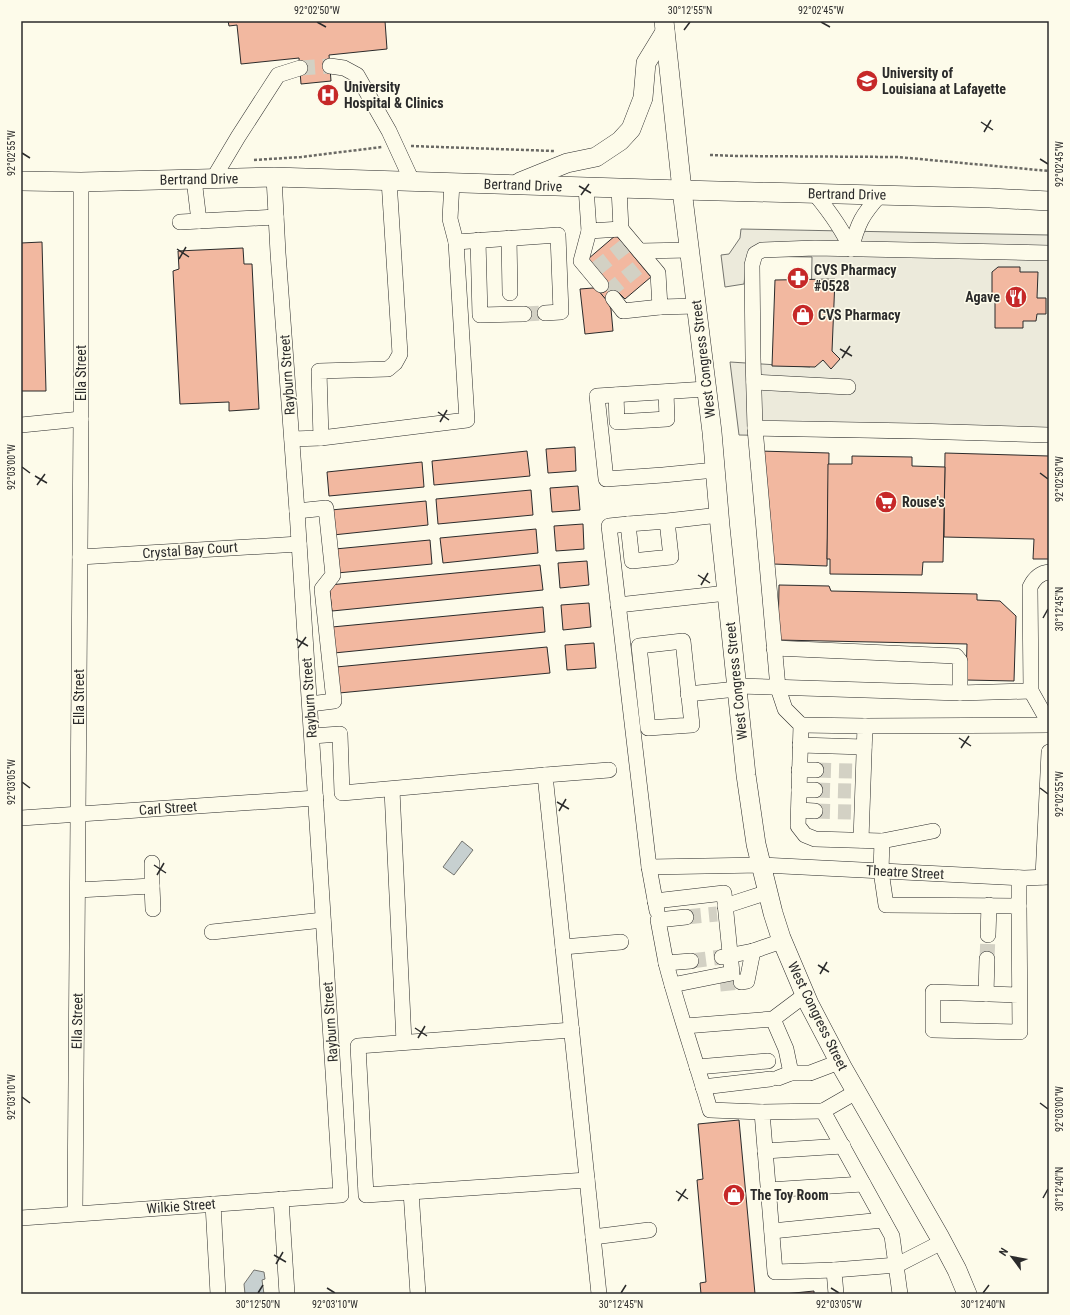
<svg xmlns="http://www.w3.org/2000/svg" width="1070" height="1315" font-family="'Roboto Condensed',sans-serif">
	<rect width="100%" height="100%" fill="#fdfbea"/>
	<polygon fill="#eceadb" stroke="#74746e" points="741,229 1049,235 1049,441 739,435 730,362 810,367 812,257 747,256 744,284 725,287 721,255 729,254 740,238"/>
	<g fill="#c7d0d0" stroke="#74746e">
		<polygon points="462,841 473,850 454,875 443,867"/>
		<polygon points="254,1270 264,1272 265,1279 262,1280 264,1294 245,1294 244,1284"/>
	</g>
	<g fill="#f2b8a0" stroke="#2b2b2b">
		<polygon points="228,21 385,21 387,49 329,55 331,81 301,84 299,58 241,64 237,25 229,26"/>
		<polygon points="616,235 651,277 625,299 619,293 608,302 597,289 588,259"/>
		<polygon points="42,242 46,391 21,391 21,243"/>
		<polygon points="243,248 244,264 252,264 259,409 229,411 229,402 180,404 173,271 179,269 178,251"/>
		<polygon points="998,267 1020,267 1020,272 1038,272 1037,298 1046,298 1046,314 1037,314 1036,321 1023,321 1023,328 995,328 995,296 992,296 992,272"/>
		<polygon points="835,279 832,351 840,359 831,369 823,360 815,367 772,366 775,280"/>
		<polygon points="593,288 597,289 608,302 611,309 613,331 585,334 580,289"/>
		<polygon points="575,447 576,471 548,473 546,449"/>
		<polygon points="527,451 530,476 434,485 432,461"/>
		<polygon points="759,451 829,453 827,566 773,564"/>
		<polygon points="945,453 1049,456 1049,559 1033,559 1034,539 944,537"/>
		<polygon points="852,456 912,457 912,466 945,467 943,562 923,562 922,575 830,574 830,559 827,559 828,464 852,464"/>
		<polygon points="422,462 424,487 329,496 327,472"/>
		<polygon points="578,486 580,510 552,512 550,488"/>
		<polygon points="531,490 533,515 438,524 436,499"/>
		<polygon points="426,501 428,525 333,535 331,510"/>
		<polygon points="583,524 584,549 556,551 554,526"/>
		<polygon points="536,529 538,553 443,563 440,538"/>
		<polygon points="430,540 432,564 337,573 335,549"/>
		<polygon points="587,561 589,585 560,588 558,563"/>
		<polygon points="540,565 543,590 332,611 329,585"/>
		<polygon points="779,585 829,586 831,591 977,594 977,600 1000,601 1016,616 1014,681 966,680 967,644 778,640"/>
		<polygon points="589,603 591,627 563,630 561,605"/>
		<polygon points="543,607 545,632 334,653 332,627"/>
		<polygon points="594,643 596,668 567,670 565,645"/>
		<polygon points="547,647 550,673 339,693 336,667"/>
		<polygon points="739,1120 755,1294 701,1294 700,1283 706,1282 697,1180 703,1179 698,1124"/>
		<polygon points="814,1291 814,1294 784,1294"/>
	</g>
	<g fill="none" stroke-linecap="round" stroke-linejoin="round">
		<g stroke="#d3d1c4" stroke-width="15" stroke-dasharray="15 8" stroke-linecap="butt">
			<polyline points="300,68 330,66"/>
			<polyline points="596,269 625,246"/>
			<polyline points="608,292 641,265"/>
			<polyline points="524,314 545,313"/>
			<polyline points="816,770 852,771"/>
			<polyline points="815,790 851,791"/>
			<polyline points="815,811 851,812"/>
			<polyline points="686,917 717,914"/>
			<polyline points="987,959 988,935"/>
			<polyline points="691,961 722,957"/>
			<polyline points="720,984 741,982"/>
		</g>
		<g stroke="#2b2b2b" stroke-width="16">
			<g id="minor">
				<polyline points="330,66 344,68 357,75 389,131 412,181"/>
				<polyline points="194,179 199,221 276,217"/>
				<polyline points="213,179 238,137 278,75 300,68"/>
				<polyline points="452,182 450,219 456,242 558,235 561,312 545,313"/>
				<polyline points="586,187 589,231 621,229 658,273 660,307 696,306"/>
				<polyline points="619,188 621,229"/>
				<path d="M815,194C829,211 842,228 851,249"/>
				<polyline points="180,222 199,221"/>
				<polyline points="589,231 581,261 601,285"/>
				<polyline points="509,238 510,293"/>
				<polyline points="478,240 480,315 524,314"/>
				<path d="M851,249C858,223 862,215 880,195"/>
				<polyline points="640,251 690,250"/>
				<polyline points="1049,253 815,248 762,250 755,254 752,265 753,358 755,428 915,431 1049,435"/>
				<polyline points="613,298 623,311 660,307"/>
				<polyline points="754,382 848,387"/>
				<polyline points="706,389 597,396 606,479 663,475 715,470"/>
				<polyline points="616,395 617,422 667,419 666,392"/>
				<polyline points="21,425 81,419"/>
				<polyline points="755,428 778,688 785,709 801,725 798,826 805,835 815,839 882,841 933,831"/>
				<polyline points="321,438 467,420 456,242"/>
				<polyline points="292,439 321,438 319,371 388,369 395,363 400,354 389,180"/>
				<polyline points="297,511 326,508 333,575 322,589 334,701 310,704"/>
				<polyline points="667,521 628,524 632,561 671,557 667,521 719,515"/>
				<polyline points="628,524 609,526 649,867 761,865 1024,878 1049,877"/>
				<polyline points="80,557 299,544"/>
				<path d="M1049,572C1039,573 1034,579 1030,587L1031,691L1049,723"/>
				<polyline points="618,605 727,593"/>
				<polygon points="683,641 692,725 648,728 639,646"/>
				<polyline points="774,648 956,656 960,661 960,693"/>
				<polyline points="737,686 960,693 1031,691"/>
				<polyline points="688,694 737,689"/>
				<polyline points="801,725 865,726 861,840"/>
				<polyline points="865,726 1049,725"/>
				<polyline points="312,736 340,734 342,793 545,775"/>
				<polyline points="800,745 864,747"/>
				<polyline points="799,770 816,770"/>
				<polyline points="392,790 404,1042"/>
				<polyline points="799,790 815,790"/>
				<polyline points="799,810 815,811"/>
				<polyline points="21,818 316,798"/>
				<polyline points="882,841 881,871 886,905 1019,906 1020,1032 933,1030 933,992 1019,995"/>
				<polyline points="649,867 657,911"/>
				<polyline points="1043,877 1049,752"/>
				<polyline points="152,886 153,909"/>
				<polyline points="78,890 152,886 152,863"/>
				<polyline points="655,901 724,893 732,973 672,985"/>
				<polyline points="725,906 768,892"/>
				<polyline points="1019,906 1019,878"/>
				<polyline points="686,917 658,920 666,963 691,961"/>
				<polyline points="212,932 323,920"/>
				<polyline points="988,935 989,905"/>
				<polyline points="563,947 621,942"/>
				<polyline points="722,957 753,951 782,941"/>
				<path d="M666,963C679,1013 696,1061 710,1110L762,1112"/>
				<polyline points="741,982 747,981 753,951"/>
				<polyline points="986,994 987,959"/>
				<polyline points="773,1019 786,1049 791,1073"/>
				<polyline points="685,1026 773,1019 805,995"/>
				<polyline points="572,1030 358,1046 366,1195 587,1180"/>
				<polyline points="697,1067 768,1061"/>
				<polyline points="778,1078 791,1073 810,1073 839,1062"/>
				<polyline points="703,1087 770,1079"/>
				<polyline points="856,1092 823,1111 892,1236 900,1294"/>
				<polyline points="823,1111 762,1112 775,1272 834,1270"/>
				<polyline points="765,1151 843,1146"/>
				<polyline points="768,1190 863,1184"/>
				<polyline points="411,1192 418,1294"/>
				<polyline points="281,1199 287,1294"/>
				<polyline points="213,1204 218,1294"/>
				<polyline points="75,1213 81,419 81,182"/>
				<polyline points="21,1218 341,1195 297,511 278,253 274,177"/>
				<polyline points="772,1231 883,1220"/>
				<polyline points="593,1237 649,1230"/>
				<polyline points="599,1294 545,775 609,770"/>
				<polyline points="836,1294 834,1270 897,1265 942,1242"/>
			</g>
		</g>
		<g stroke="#2b2b2b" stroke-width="20">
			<g id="major">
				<polyline points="664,21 682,190 712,432 720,526 746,775 756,844 773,913 781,938 809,1004 842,1067 939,1236 957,1270 967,1294"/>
				<polyline points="21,181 81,182 274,177 682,190 990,198 1049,201"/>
				<polyline points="520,182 567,163 596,157 620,141 631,129 643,98 646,63 665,32"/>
			</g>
		</g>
		<g stroke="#6a6964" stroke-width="2.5" stroke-dasharray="3 2" stroke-linecap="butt">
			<polyline points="411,146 554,151"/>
			<polyline points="710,155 737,156 898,157 1049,171"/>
			<polyline points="254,160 301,157 382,147"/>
		</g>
		<use href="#minor" stroke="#fdfbea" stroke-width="15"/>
		<use href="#major" stroke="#fdfbea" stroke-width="19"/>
	</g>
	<path fill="none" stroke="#2b2b2b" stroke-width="1.5" d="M317,22L326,27M821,22L830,27M684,30L690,22M981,122L993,130M984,132L991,120M22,153L30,158M1040,159L1048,164M579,186L591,193M581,195L589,184M177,249L189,257M179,259L186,247M840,349L852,356M842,358L850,346M438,412L449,420M440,422L447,410M22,467L30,473M1040,473L1048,479M35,476L47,483M37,485L45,474M698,575L710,583M701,585L708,573M1043,618L1048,609M296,639L308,646M298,648L306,637M959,738L971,746M961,748L969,736M22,782L30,788M1040,788L1048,794M557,802L569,809M559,811L566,799M154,865L166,873M157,875L164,863M818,965L829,972M820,974L827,962M415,1028L427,1036M418,1038L425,1026M22,1097L30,1103M1040,1103L1048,1109M676,1191L688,1199M1043,1198L1048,1189M678,1201L686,1189M274,1255L286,1262M276,1264L283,1252M327,1288L335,1293M831,1288L839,1293M258,1293L263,1285M621,1293L626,1285M983,1293L989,1285"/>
	<defs>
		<g id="university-disc" transform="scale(1.15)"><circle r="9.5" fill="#c62828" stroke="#fdfbea"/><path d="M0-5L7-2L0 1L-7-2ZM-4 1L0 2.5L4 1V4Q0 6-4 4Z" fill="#fff"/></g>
		<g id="hospital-disc" transform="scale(1.15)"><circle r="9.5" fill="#c62828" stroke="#fdfbea"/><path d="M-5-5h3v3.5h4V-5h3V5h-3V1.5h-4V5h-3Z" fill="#fff"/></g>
		<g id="pharmacy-disc" transform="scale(1.15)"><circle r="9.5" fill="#c62828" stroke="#fdfbea"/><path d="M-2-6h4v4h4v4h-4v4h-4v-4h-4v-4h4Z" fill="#fff"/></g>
		<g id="restaurant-disc" transform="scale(1.15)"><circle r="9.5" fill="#c62828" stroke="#fdfbea"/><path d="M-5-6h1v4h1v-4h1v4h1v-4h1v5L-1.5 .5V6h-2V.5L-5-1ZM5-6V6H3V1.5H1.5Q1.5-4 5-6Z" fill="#fff"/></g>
		<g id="shop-disc" transform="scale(1.15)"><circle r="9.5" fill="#c62828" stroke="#fdfbea"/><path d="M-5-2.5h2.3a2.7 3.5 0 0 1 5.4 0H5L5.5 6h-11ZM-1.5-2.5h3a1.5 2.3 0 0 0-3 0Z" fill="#fff"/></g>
		<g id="supermarket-disc" transform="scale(1.15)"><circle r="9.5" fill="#c62828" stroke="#fdfbea"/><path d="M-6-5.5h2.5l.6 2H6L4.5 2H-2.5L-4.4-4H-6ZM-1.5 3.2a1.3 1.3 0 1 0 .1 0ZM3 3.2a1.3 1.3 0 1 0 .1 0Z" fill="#fff"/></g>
	</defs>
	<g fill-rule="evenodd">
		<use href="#university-disc" x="867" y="81"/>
		<use href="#hospital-disc" x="328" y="95"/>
		<use href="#pharmacy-disc" x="798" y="278"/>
		<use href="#restaurant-disc" x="1016" y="297"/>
		<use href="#shop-disc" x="803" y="315"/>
		<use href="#supermarket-disc" x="886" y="502"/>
		<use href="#shop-disc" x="734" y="1195"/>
	</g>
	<g text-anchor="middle" stroke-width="3" stroke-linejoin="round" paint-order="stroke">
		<g font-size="14" font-weight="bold" fill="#2b2b2b" stroke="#fdfbea" text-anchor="start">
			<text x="882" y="78">University of<tspan x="882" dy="16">Louisiana at Lafayette</tspan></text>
			<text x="344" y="92">University<tspan x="344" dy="16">Hospital &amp; Clinics</tspan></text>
			<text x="814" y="275">CVS Pharmacy<tspan x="814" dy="16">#0528</tspan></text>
			<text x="1000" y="302" text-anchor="end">Agave</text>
			<text x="818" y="320">CVS Pharmacy</text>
			<text x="902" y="507">Rouse's</text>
			<text x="750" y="1200">The Toy Room</text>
		</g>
		<g font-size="14" fill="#2b2b2b" stroke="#fdfbea">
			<text transform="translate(199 179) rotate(-1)" y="5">Bertrand Drive</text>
			<text transform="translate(523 185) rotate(2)" y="5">Bertrand Drive</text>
			<text transform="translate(847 194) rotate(1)" y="5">Bertrand Drive</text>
			<text transform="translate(703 359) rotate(-97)" y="5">West Congress Street</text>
			<text transform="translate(81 373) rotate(-90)" y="5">Ella Street</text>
			<text transform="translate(287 375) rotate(-94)" y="5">Rayburn Street</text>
			<text transform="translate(190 550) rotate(-4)" y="5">Crystal Bay Court</text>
			<text transform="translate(736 681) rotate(-96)" y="5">West Congress Street</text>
			<text transform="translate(79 697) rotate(-90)" y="5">Ella Street</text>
			<text transform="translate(309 698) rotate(-94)" y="5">Rayburn Street</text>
			<text transform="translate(168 808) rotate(-4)" y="5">Carl Street</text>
			<text transform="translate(905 872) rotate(3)" y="5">Theatre Street</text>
			<text transform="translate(818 1016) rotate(64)" y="5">West Congress Street</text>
			<text transform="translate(77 1021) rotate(-89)" y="5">Ella Street</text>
			<text transform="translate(330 1022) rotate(-94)" y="5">Rayburn Street</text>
			<text transform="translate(181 1206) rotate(-4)" y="5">Wilkie Street</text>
		</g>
	</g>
	<rect width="1070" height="1315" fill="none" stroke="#fdfbea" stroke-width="44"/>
	<g transform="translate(1012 1257) rotate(302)" stroke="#fdfbea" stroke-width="3" paint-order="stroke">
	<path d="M0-3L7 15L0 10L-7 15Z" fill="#2b2b2b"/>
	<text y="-6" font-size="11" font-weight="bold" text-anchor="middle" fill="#2b2b2b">N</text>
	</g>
	<rect x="22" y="22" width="1026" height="1271" fill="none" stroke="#2b2b2b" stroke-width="1.5"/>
	<g font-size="10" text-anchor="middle" fill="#2b2b2b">
		<text x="317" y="14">92°02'50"W</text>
		<text x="690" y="14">30°12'55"N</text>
		<text x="821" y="14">92°02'45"W</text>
		<text transform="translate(11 153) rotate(-90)" y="4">92°02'55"W</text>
		<text transform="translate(1059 164) rotate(-90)" y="4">92°02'45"W</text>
		<text transform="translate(11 467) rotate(-90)" y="4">92°03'00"W</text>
		<text transform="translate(1059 479) rotate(-90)" y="4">92°02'50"W</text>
		<text transform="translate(1059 609) rotate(-90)" y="4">30°12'45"N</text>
		<text transform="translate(11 782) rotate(-90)" y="4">92°03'05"W</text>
		<text transform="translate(1059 794) rotate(-90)" y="4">92°02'55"W</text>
		<text transform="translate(11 1097) rotate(-90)" y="4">92°03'10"W</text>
		<text transform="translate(1059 1109) rotate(-90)" y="4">92°03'00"W</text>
		<text transform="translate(1059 1189) rotate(-90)" y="4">30°12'40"N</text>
		<text x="258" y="1308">30°12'50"N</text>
		<text x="335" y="1308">92°03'10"W</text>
		<text x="621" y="1308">30°12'45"N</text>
		<text x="839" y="1308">92°03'05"W</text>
		<text x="983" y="1308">30°12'40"N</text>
	</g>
</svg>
